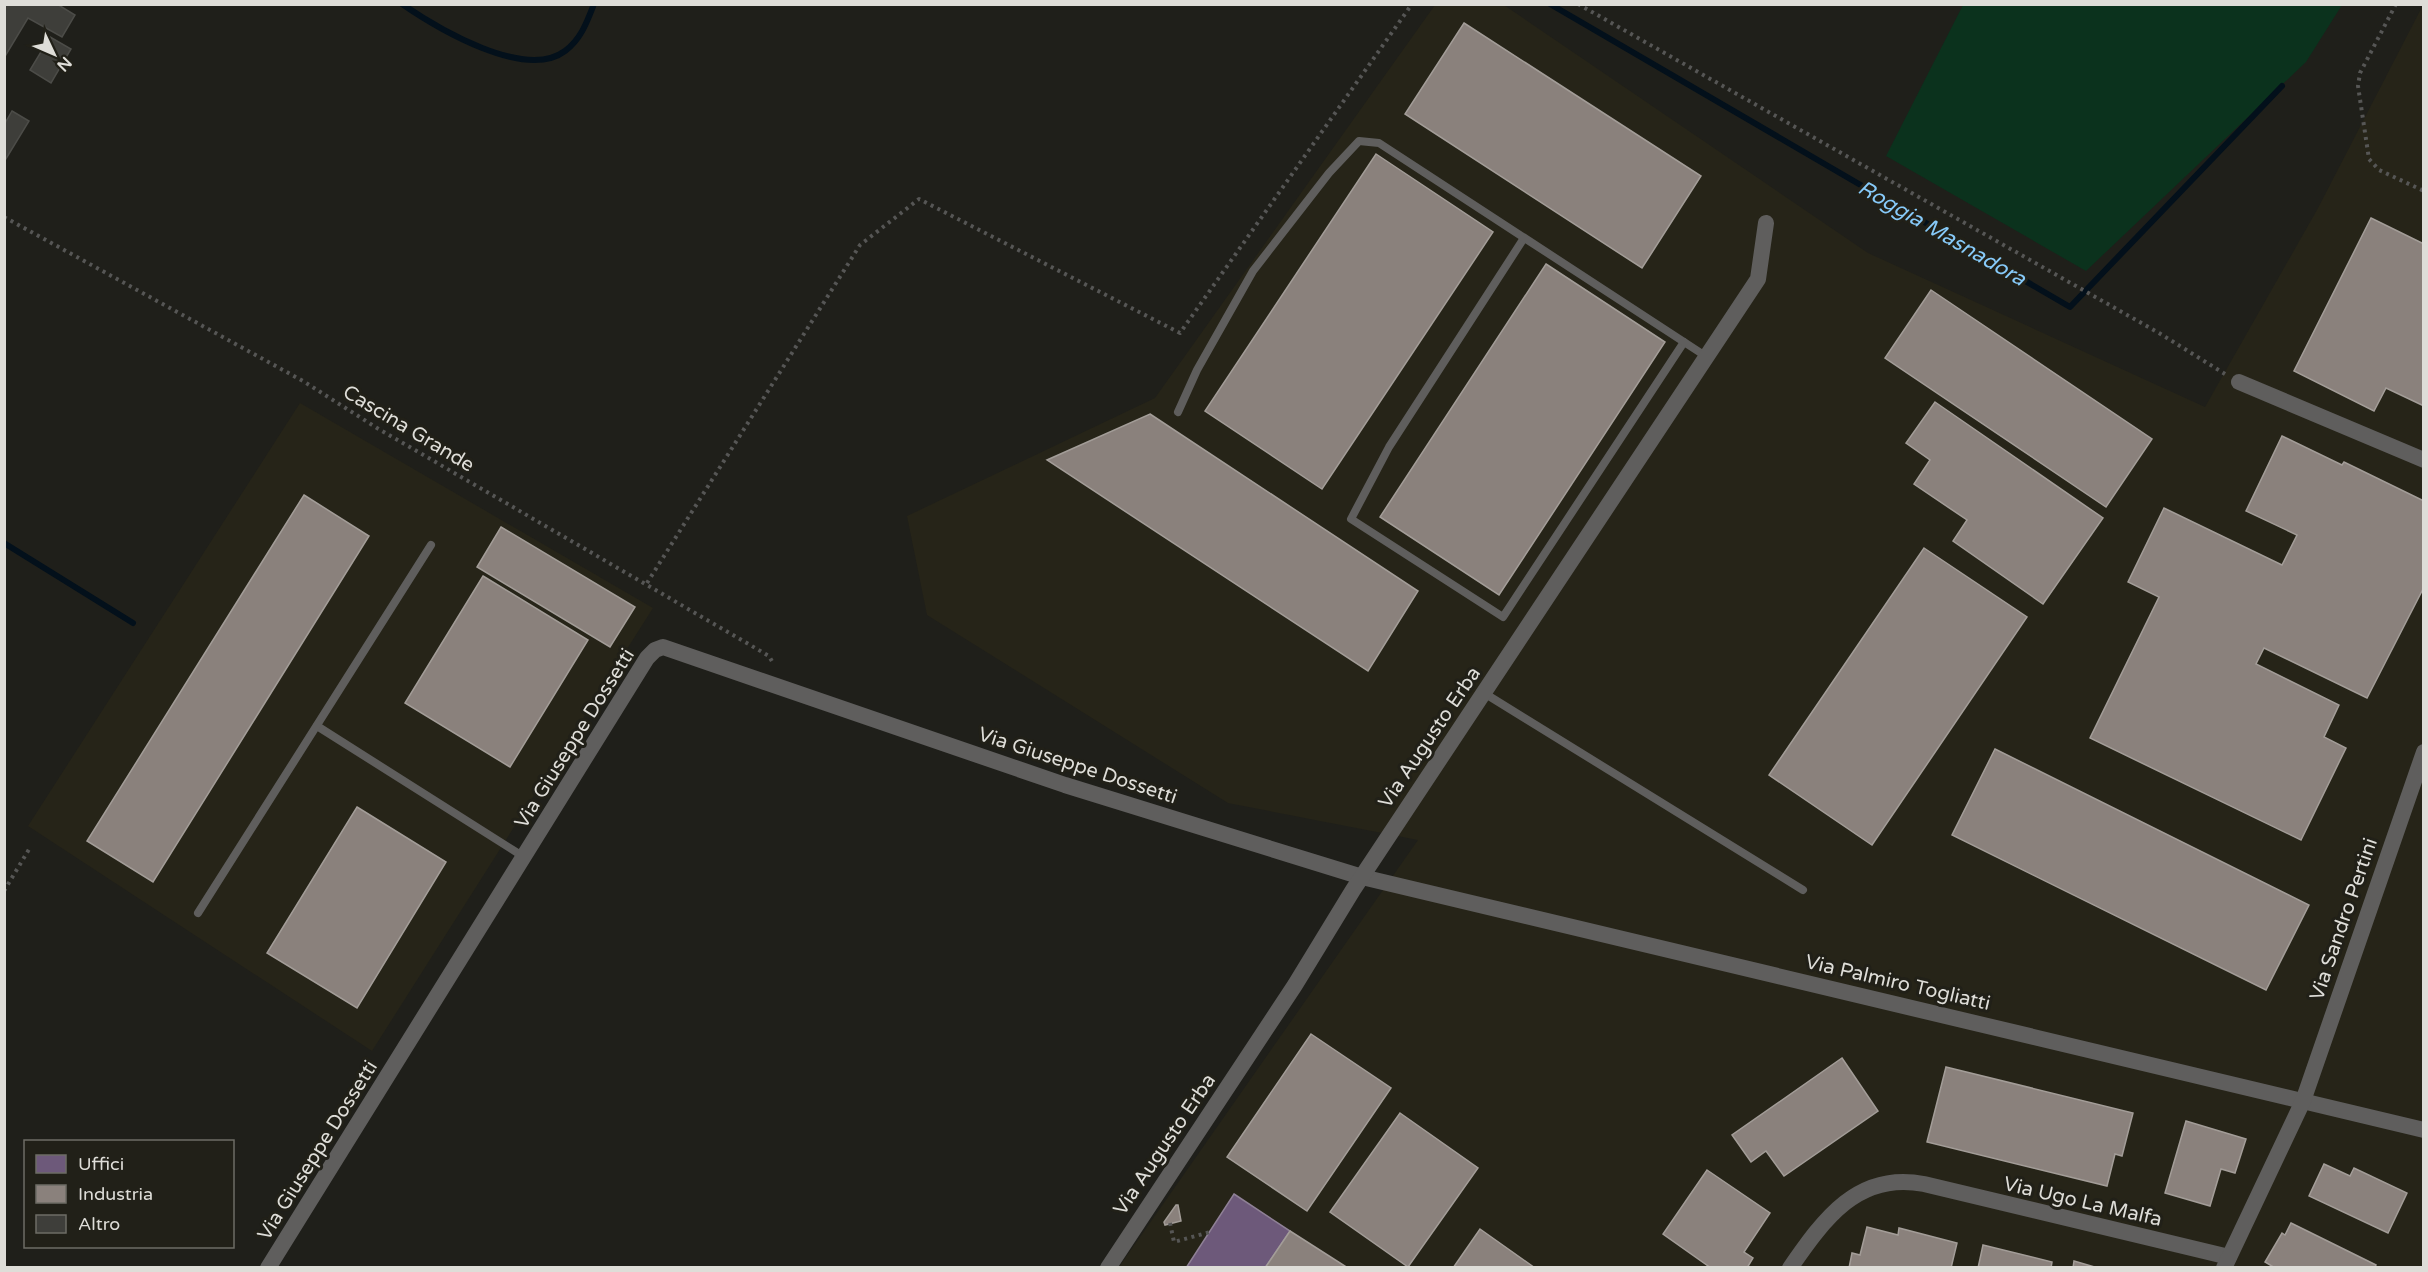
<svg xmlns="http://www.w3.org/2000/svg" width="2428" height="1272" font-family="'Varela Round',sans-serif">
	<rect width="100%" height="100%" fill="#1f1f1a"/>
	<g fill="#262418">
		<polygon points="1435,5 1504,5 1868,253 2205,407 2317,210 2423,5 2423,1267 1119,1267 1418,840 1228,803 927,615 907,516 1155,398"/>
		<polygon points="300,403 653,608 372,1051 28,826"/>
	</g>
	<polygon fill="#0b321d" points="1963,5 1963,4 2342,5 2306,62 2086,271 1886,156"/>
	<polygon fill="#6d597a" stroke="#8f8196" stroke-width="1.5" points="1234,1194 1290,1231 1265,1268 1186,1268"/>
	<g fill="#8a817c" stroke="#a39d98" stroke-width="1.5">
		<polygon points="1464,23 1701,176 1642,268 1405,114"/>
		<polygon points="1376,154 1493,232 1322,489 1205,411"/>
		<polygon points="2371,218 2424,244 2424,406 2386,388 2374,411 2294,371"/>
		<polygon points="1546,264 1665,342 1499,595 1380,517"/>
		<polygon points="1931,290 2152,439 2106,507 1885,358"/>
		<polygon points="1935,402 2103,518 2043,604 1953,541 1967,520 1914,484 1930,460 1906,443"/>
		<polygon points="1150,414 1418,591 1368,671 1047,460"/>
		<polygon points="2282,436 2342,465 2344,462 2424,501 2424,587 2367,698 2264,648 2256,664 2339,705 2324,737 2346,748 2301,840 2090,738 2159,597 2128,582 2164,508 2282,565 2297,535 2246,511"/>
		<polygon points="304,495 369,536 153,882 87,841"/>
		<polygon points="501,527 635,607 610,647 477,567"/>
		<polygon points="1924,548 2027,617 1872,845 1769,775"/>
		<polygon points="483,576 588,640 510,767 405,703"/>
		<polygon points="1995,749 2309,905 2266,990 1952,835"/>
		<polygon points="357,807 446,862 357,1008 267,953"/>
		<polygon points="1311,1034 1391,1088 1307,1211 1227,1157"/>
		<polygon points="1842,1058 1878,1111 1784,1176 1766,1151 1751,1162 1732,1135"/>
		<polygon points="1946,1067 2133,1113 2122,1156 2115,1154 2107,1186 1927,1142"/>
		<polygon points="1400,1113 1478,1168 1408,1267 1330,1212"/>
		<polygon points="2186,1121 2246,1139 2235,1173 2221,1169 2210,1206 2165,1193"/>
		<polygon points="2324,1164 2350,1176 2354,1168 2407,1193 2388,1233 2309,1196"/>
		<polygon points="1707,1170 1770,1213 1744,1252 1753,1258 1747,1268 1711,1268 1663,1234"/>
		<polygon points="1176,1205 1178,1205 1181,1221 1165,1225 1164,1222"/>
		<polygon points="2291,1223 2376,1265 2375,1268 2275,1268 2265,1262 2282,1233 2285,1235"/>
		<polygon points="1867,1227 1898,1235 1899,1228 1957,1243 1951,1268 1849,1268 1852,1253 1860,1255"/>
		<polygon points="1480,1229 1535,1268 1453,1268"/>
		<polygon points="1290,1231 1348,1268 1265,1268"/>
		<polygon points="1983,1245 2052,1262 2051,1268 1978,1268"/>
		<polygon points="2074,1261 2098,1268 2073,1268"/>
	</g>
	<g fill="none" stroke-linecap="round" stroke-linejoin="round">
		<g stroke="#03101b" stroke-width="6">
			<path d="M402,4C437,28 525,81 565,51C581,39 587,22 594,4"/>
			<polyline points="1550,4 2070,307 2282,86"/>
			<polyline points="4,543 133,623"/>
		</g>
	</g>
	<g fill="#3e3e3a" stroke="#4c4c48" stroke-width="1.5">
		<polygon points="4,4 57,4 75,15 62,37 28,18 4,58"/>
		<polygon points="50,37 71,49 51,83 30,70"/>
		<polygon points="12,111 29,121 4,162 4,125"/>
	</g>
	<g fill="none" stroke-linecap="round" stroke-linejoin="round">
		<g stroke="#565655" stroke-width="4" stroke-dasharray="3 4.5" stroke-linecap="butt">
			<polyline points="1578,4 2159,333 2225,374"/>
			<polyline points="2396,4 2360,73 2358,86 2369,159 2379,170 2424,191"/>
			<polyline points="4,217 303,381 377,428 769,656 774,665"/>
			<polyline points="647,583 860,245 919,199 1180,333 1412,4"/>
			<polyline points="4,891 31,846"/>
			<polyline points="1170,1223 1174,1242 1210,1232"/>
		</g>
		<g stroke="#5f5e5d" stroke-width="8">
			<polyline points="1524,238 1389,447 1351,519 1503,617 1684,342"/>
			<polyline points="1178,412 1197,370 1253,271 1329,173 1359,141 1379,143 1707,357"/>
			<polyline points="1484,693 1803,890"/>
			<polyline points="317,726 524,857"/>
			<polyline points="198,913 431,545"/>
		</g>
		<g stroke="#5f5e5d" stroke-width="16">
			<polyline points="2239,382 2424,460"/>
			<polyline points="268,1268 647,658 655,650 663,647 1065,785 1362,877 2424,1130"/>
			<polyline points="1108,1268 1295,985 1353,890 1758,279 1766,223"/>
			<path d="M1790,1268C1824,1219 1858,1171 1924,1184L2229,1257"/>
			<polyline points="2224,1268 2303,1101 2424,752"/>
		</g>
	</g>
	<g text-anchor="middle" stroke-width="6" stroke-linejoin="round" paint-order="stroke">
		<g font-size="20" fill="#deddd8" stroke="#212018">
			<text transform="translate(409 428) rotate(31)" y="7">Cascina Grande</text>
			<text transform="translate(1429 737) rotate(-56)" y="7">Via Augusto Erba</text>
			<text transform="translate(574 738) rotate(-58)" y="7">Via Giuseppe Dossetti</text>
			<text transform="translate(1078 765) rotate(18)" y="7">Via Giuseppe Dossetti</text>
			<text transform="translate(2343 919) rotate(-71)" y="7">Via Sandro Pertini</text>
			<text transform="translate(1898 982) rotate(13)" y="7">Via Palmiro Togliatti</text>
			<text transform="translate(1164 1144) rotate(-56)" y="7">Via Augusto Erba</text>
			<text transform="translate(317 1150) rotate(-58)" y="7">Via Giuseppe Dossetti</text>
			<text transform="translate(2083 1201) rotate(13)" y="7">Via Ugo La Malfa</text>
		</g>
		<g font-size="21" font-style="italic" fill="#87caf9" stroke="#212018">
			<text transform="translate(1942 233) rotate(30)" y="7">Roggia Masnadora</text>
		</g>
	</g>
	<rect width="2428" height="1272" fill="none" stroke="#deddd8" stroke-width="12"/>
	<rect x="24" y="1140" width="210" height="108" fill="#212018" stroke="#6d6c65" stroke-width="1.5"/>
	<rect x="36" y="1155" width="30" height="18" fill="#6d597a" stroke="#6d6c65" stroke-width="1.5"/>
	<text x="78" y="1170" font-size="18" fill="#deddd8">Uffici</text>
	<rect x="36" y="1185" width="30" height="18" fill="#8a817c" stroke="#6d6c65" stroke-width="1.5"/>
	<text x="78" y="1200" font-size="18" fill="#deddd8">Industria</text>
	<rect x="36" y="1215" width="30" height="18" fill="#3e3e3a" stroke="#6d6c65" stroke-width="1.5"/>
	<text x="78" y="1230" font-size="18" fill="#deddd8">Altro</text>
	<g transform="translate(54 54) rotate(134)" stroke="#212018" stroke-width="4.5" paint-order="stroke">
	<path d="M0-4.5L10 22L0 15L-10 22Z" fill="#deddd8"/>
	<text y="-9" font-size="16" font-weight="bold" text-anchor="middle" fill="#deddd8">N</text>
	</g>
</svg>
